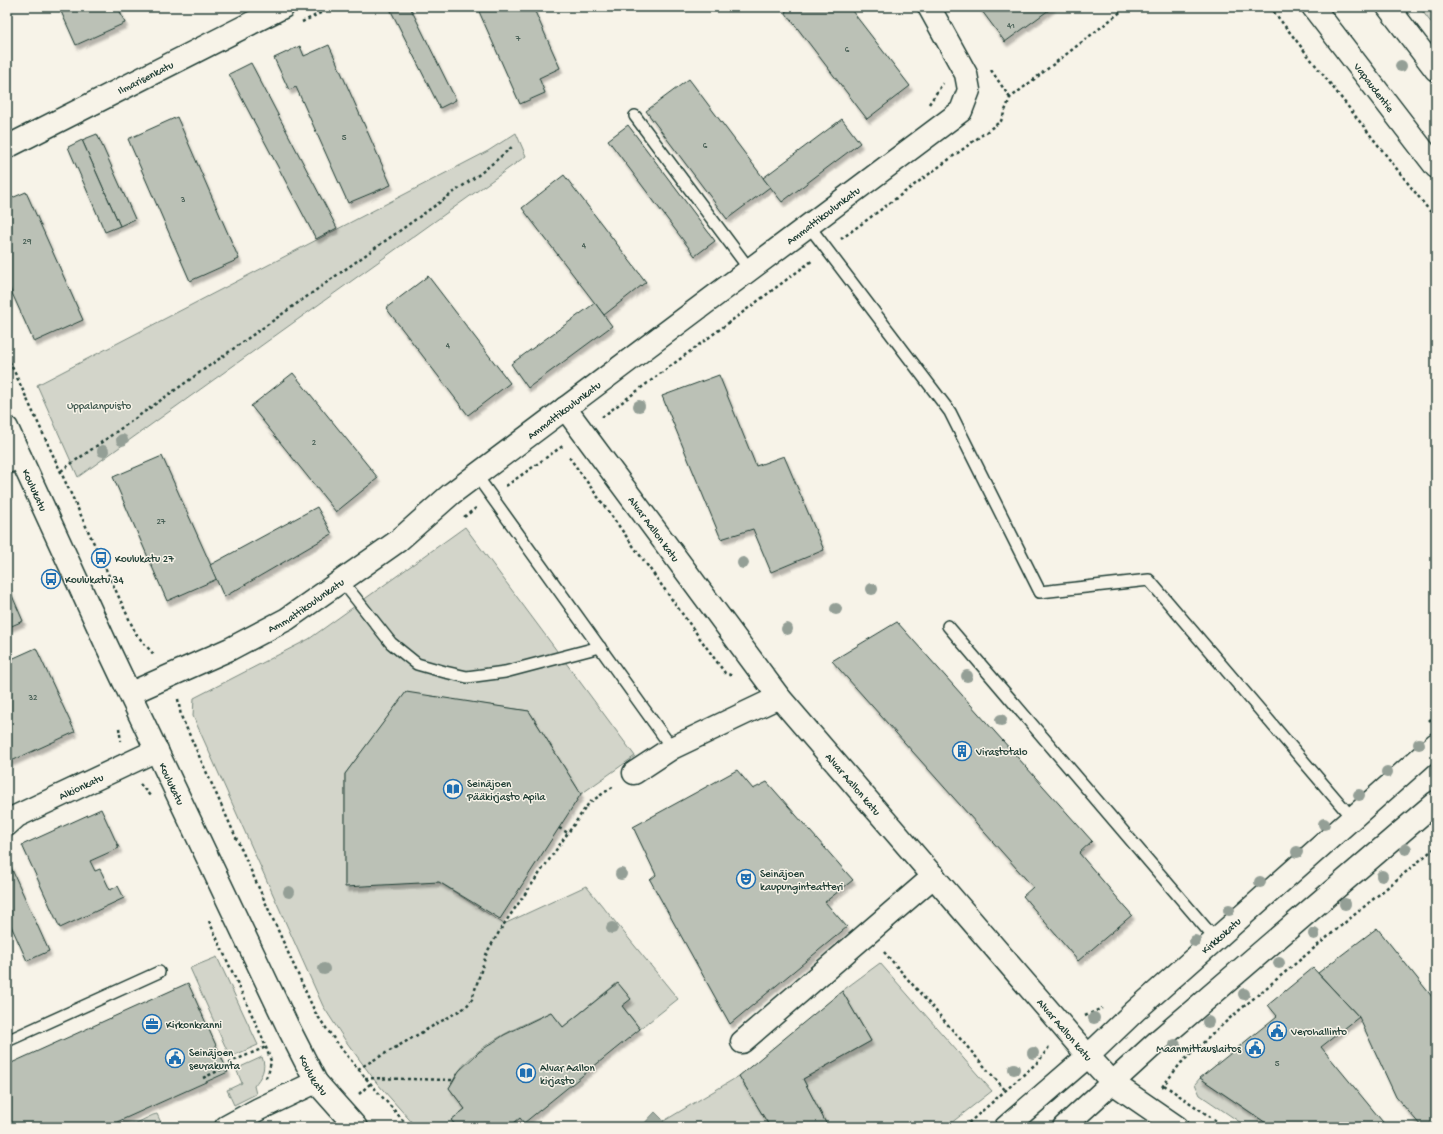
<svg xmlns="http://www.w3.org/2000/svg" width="1443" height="1134" font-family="'Gochi Hand',sans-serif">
	<defs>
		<filter id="shadow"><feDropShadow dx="2.5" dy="4.5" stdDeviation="1" flood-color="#0004"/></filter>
	</defs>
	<rect width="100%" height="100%" fill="#f7f3e8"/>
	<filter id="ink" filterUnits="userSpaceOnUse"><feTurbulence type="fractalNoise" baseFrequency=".025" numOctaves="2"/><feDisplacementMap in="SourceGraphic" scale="8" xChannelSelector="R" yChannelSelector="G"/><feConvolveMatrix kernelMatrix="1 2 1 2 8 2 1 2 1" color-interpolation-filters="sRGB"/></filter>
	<g filter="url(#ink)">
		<g fill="#d3d5ca" stroke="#79897f">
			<polygon points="1419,7 1436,7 1436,29"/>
			<polygon points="516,133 526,156 78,477 37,385 488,151"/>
			<path d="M465,527L635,756L581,794L529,711L406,693L345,774V886L439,882L504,924L586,886L678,999L640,1029L622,1006L630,999L617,983L563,1027L551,1012C521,1025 478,1044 458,1072C455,1077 452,1083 449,1088L465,1109L451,1120L457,1127H416L376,1082L345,1040L323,1006L193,716L194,698L309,639Z"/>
			<polygon points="217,957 258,1045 230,1057 190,968"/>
			<polygon points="880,963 992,1091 946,1127 828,1127 803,1079 871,1041 842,991"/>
			<path d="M262,1057C267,1069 261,1077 254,1086L256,1094L234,1105L227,1090L242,1083L236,1069Z"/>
			<polygon points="739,1076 770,1127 658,1127 664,1121"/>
			<polygon points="1200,1078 1272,1127 1247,1127 1200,1095 1195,1084"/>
			<polygon points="157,1114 163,1127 128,1127 153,1115"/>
		</g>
		<polygon fill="#a4ada3" stroke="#6f8077" points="655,1112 664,1121 658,1127 641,1127"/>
		<g fill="#bbc1b6" stroke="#1f3d34" filter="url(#shadow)">
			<polygon points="59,7 118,7 125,23 76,45"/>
			<polygon points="389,7 410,7 456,100 440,108"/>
			<polygon points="477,7 533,7 560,68 539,78 545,93 520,104"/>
			<polygon points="791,7 849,7 910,86 867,119 785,12"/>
			<polygon points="979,7 1053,7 1005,42"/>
			<polygon points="329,45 391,185 348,203 296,87 289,90 274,58 300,46 304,56"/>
			<polygon points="251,63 337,228 316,239 229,74"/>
			<polygon points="689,79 770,187 727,219 646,111"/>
			<polygon points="177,117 239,259 190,281 128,139"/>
			<polygon points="842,119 860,143 782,202 763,178"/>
			<polygon points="628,125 715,241 695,256 608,140"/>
			<polygon points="97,134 135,219 120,226 82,140"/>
			<polygon points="82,140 120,226 105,232 68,147"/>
			<polygon points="564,175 646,282 604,315 522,208"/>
			<polygon points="26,192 83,320 34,342 7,282 7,200"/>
			<polygon points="428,276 510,383 468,415 386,308"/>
			<polygon points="595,303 612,326 528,388 511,364"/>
			<polygon points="293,373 378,478 336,512 251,406"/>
			<polygon points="719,375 756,466 784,456 824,550 771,572 753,529 721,539 662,396"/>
			<polygon points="162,456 217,579 167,601 113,477"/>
			<polygon points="317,507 332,534 224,597 210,565"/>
			<polygon points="7,584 23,621 7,628"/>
			<polygon points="897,622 1092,841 1079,853 1132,915 1078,961 1023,896 1033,887 832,661"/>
			<polygon points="36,648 75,732 7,763 7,661"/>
			<polygon points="406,692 529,711 581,794 500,919 439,882 345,887 345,774"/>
			<polygon points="737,770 753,789 767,782 853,880 825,902 847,927 730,1024 650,880 656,875 633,827"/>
			<polygon points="101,809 119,848 90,861 95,871 100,869 110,890 118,886 124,898 60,928 22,845"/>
			<polygon points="9,863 49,951 27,961 7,917 7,864"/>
			<polygon points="1377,928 1433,998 1436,1005 1436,1127 1422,1127 1396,1097 1359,1017 1318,973"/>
			<polygon points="1313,968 1359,1017 1321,1047 1387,1127 1272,1127 1200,1078 1277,1016 1268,1005"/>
			<polygon points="188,983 228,1072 106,1127 7,1127 7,1065"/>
			<polygon points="618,983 631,999 622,1006 640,1029 524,1123 520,1118 509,1127 457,1127 451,1120 465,1109 449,1088 459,1071 479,1052 504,1035 551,1012 563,1027"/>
			<polygon points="842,991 871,1041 803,1079 828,1127 770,1127 739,1076"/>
		</g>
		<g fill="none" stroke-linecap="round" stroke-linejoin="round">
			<g stroke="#1f3d34" stroke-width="14">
				<g id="lane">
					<polyline points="635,116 750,270"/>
					<polyline points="809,226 950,412 1040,592 1149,580 1352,818"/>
					<polyline points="476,475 672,748"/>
					<polyline points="342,581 391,643 417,664 445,672 467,677 505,672 600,647"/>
					<polyline points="948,626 1216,940"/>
					<polyline points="7,1041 159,972"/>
				</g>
			</g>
			<g stroke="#1f3d34" stroke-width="25">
				<g id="street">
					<path id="s1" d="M7,147L283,7"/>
					<path id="s2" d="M565,408L779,697L1088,1056L1113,1083L1177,1127"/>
					<polyline points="7,462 20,457"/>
					<path id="s3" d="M131,693L230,649L287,619L398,541L451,494L961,111L969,90L966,74L929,7"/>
					<polyline points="634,773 672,748 779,697"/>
					<path id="s4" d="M7,825L17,816L157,750"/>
					<polyline points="742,1042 934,876"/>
					<polyline points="226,1127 259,1109 316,1082"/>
				</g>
			</g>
			<g stroke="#1f3d34" stroke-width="25">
				<g id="secondary">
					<path id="s5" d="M7,428L107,646L287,1025L316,1082L356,1127"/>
					<path id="s6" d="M1006,1127L1088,1056L1135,1011L1436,744"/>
					<polyline points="1064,1127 1159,1040 1436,802"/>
				</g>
			</g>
			<g stroke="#1f3d34" stroke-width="25">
				<g id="primary">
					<path id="s7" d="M1313,7L1436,167"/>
					<polyline points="1388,7 1436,70"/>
				</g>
			</g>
			<g stroke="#1f3d34" stroke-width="2.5" stroke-dasharray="3 3" stroke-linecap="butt">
				<polyline points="1270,7 1436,219"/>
				<polyline points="302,22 333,7"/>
				<polyline points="991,70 1010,98"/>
				<polyline points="929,104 943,83"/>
				<polyline points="841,239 1001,121 1010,98 1127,7"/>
				<polyline points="7,356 136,634 155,656"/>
				<polyline points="602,417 813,260"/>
				<polyline points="569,457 725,673 733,676"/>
				<polyline points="61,471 481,173 512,147"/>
				<polyline points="506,486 564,445"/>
				<polyline points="7,494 12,500"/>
				<polyline points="464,517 476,508"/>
				<path d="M178,699L181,716L315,1012C343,1054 376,1090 409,1127"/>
				<polyline points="1429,721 1436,714"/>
				<polyline points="119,728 121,741"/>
				<polyline points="140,784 151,797"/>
				<polyline points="559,828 568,833"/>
				<polyline points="209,921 262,1037 271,1061 269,1071 265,1080"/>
				<polyline points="884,952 1006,1091"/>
				<polyline points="1085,1016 1102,1008"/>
				<polyline points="358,1069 466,1007 472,999 487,952 504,924 589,803 614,786"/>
				<polyline points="203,1078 222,1069 233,1061 266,1047"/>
				<polyline points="365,1078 453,1080"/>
				<polyline points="1164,1085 1225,1127"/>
				<polyline points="1162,1087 1181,1063 1230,1018 1436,847"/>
				<polyline points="359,1094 370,1084"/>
				<polyline points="964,1127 1039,1061 1049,1047"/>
			</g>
			<use href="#lane" stroke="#f7f3e8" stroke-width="11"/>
			<use href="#street" stroke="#f7f3e8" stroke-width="22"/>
			<use href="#secondary" stroke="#f7f3e8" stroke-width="22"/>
			<use href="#primary" stroke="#f7f3e8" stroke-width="22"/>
		</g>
		<g fill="#949f96">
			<circle cx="1401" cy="66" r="6"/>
			<circle cx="639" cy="406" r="6"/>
			<circle cx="122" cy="440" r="6"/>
			<circle cx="103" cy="451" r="6"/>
			<circle cx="743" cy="563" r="6"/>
			<circle cx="872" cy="589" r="6"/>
			<circle cx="836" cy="609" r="6"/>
			<circle cx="787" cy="629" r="6"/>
			<circle cx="967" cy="676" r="6"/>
			<circle cx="1001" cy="720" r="6"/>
			<circle cx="1419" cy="744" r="6"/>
			<circle cx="1387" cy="772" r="6"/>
			<circle cx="1359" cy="795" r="6"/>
			<circle cx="1324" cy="824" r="6"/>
			<circle cx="1406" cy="849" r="6"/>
			<circle cx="1297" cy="852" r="6"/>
			<circle cx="621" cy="874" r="6"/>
			<circle cx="1382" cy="876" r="6"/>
			<circle cx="1260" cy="882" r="6"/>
			<circle cx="289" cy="892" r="6"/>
			<circle cx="1345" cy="904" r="6"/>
			<circle cx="1229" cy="910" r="6"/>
			<circle cx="612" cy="928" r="6"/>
			<circle cx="1314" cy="934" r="6"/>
			<circle cx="1195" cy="941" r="6"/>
			<circle cx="1279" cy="963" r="6"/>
			<circle cx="324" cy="969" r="6"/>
			<circle cx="1244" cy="994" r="6"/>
			<circle cx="1094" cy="1018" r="6"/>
			<circle cx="1208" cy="1022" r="6"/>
			<circle cx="1175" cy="1045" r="6"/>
			<circle cx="1033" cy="1053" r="6"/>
			<circle cx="1014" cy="1069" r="6"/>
		</g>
	</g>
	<defs>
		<g id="bus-ring" transform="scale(1)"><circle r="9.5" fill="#f7f3e8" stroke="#1f6fb2" stroke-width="1.5"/><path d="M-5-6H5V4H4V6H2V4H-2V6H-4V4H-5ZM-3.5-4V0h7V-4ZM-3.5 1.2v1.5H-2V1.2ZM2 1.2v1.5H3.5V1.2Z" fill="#1f6fb2"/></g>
		<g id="building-ring" transform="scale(1)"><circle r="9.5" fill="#f7f3e8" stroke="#1f6fb2" stroke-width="1.5"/><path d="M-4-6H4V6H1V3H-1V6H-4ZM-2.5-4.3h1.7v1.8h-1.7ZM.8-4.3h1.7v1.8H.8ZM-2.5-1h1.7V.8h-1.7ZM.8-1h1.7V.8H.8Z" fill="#1f6fb2"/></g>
		<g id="library-ring" transform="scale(1)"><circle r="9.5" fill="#f7f3e8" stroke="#1f6fb2" stroke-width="1.5"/><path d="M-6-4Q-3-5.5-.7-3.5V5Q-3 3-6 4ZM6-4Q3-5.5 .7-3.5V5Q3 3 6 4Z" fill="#1f6fb2"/></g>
		<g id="theatre-ring" transform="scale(1)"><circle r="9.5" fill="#f7f3e8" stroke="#1f6fb2" stroke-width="1.5"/><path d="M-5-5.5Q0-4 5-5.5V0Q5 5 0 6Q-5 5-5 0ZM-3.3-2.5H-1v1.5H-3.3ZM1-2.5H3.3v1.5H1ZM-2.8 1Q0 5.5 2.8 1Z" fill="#1f6fb2"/></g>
		<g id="office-ring" transform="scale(1)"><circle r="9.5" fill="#f7f3e8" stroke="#1f6fb2" stroke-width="1.5"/><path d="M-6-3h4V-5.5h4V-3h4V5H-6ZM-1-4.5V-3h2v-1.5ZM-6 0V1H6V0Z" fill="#1f6fb2"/></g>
		<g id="civic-ring" transform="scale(1)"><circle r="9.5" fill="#f7f3e8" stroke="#1f6fb2" stroke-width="1.5"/><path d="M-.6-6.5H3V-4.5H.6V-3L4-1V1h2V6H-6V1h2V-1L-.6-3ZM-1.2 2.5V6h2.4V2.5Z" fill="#1f6fb2"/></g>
	</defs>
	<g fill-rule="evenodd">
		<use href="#bus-ring" x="101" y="558"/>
		<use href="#bus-ring" x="51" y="579"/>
		<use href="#building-ring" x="962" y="751"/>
		<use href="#library-ring" x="453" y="789"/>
		<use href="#theatre-ring" x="746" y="879"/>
		<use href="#office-ring" x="152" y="1024"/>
		<use href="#civic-ring" x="1277" y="1031"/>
		<use href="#civic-ring" x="1255" y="1048"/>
		<use href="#civic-ring" x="175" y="1058"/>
		<use href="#library-ring" x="526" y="1073"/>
	</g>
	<g text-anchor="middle" stroke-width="3" stroke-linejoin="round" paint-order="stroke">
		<g font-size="9" fill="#465e54">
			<text x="1011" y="28">41</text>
			<text x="518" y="41">7</text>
			<text x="847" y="52">6</text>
			<text x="344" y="140">5</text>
			<text x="705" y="148">6</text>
			<text x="183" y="202">3</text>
			<text x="27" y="244">29</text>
			<text x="584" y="248">4</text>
			<text x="448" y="348">4</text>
			<text x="314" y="445">2</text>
			<text x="161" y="524">27</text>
			<text x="33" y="700">32</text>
			<text x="1277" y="1066">5</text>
		</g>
		<g font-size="11" fill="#1f3d34" stroke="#f7f3e8">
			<text dy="4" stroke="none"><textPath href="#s1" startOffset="155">Ilmarisenkatu</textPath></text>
			<text dy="4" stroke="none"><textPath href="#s7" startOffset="101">Vapaudentie</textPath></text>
			<text dy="4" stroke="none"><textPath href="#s3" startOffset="844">Ammattikoulunkatu</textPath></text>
			<text dy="4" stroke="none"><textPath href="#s3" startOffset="520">Ammattikoulunkatu</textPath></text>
			<text dy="4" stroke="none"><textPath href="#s5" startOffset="68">Koulukatu</textPath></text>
			<text dy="4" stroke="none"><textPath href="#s2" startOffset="150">Alvar Aallon katu</textPath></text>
			<text dy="4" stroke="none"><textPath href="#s3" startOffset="196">Ammattikoulunkatu</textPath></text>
			<text dy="4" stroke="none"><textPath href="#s5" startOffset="392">Koulukatu</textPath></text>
			<text dy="4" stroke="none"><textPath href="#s2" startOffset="474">Alvar Aallon katu</textPath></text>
			<text dy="4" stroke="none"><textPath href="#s4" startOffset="84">Alkionkatu</textPath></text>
			<text dy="4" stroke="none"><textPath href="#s6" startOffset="288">Kirkkokatu</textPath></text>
			<text dy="4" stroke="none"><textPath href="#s2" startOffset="798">Alvar Aallon katu</textPath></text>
			<text dy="4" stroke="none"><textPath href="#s5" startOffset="716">Koulukatu</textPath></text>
		</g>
		<g font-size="11" fill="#435b52" stroke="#f7f3e8">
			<text x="99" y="409">Uppalanpuisto</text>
		</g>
		<g font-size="11" fill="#1f3d34" stroke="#f7f3e8" text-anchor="start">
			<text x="115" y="562">Koulukatu 27</text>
			<text x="65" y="583">Koulukatu 34</text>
			<text x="976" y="755">Virastotalo</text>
			<text x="467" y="787">Seinäjoen<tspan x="467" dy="13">Pääkirjasto Apila</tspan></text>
			<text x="760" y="877">Seinäjoen<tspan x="760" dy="13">kaupunginteatteri</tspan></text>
			<text x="166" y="1028">Kirkonkranni</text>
			<text x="1291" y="1035">Verohallinto</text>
			<text x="1241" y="1052" text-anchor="end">Maanmittauslaitos</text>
			<text x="189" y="1056">Seinäjoen<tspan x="189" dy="13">seurakunta</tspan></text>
			<text x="540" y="1071">Alvar Aallon<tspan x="540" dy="13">kirjasto</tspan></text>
		</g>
	</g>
	<rect width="1443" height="1134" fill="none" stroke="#f7f3e8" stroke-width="24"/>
	<rect x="12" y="12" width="1419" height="1110" fill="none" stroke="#1f3d34" stroke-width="1.5" filter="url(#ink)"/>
</svg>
